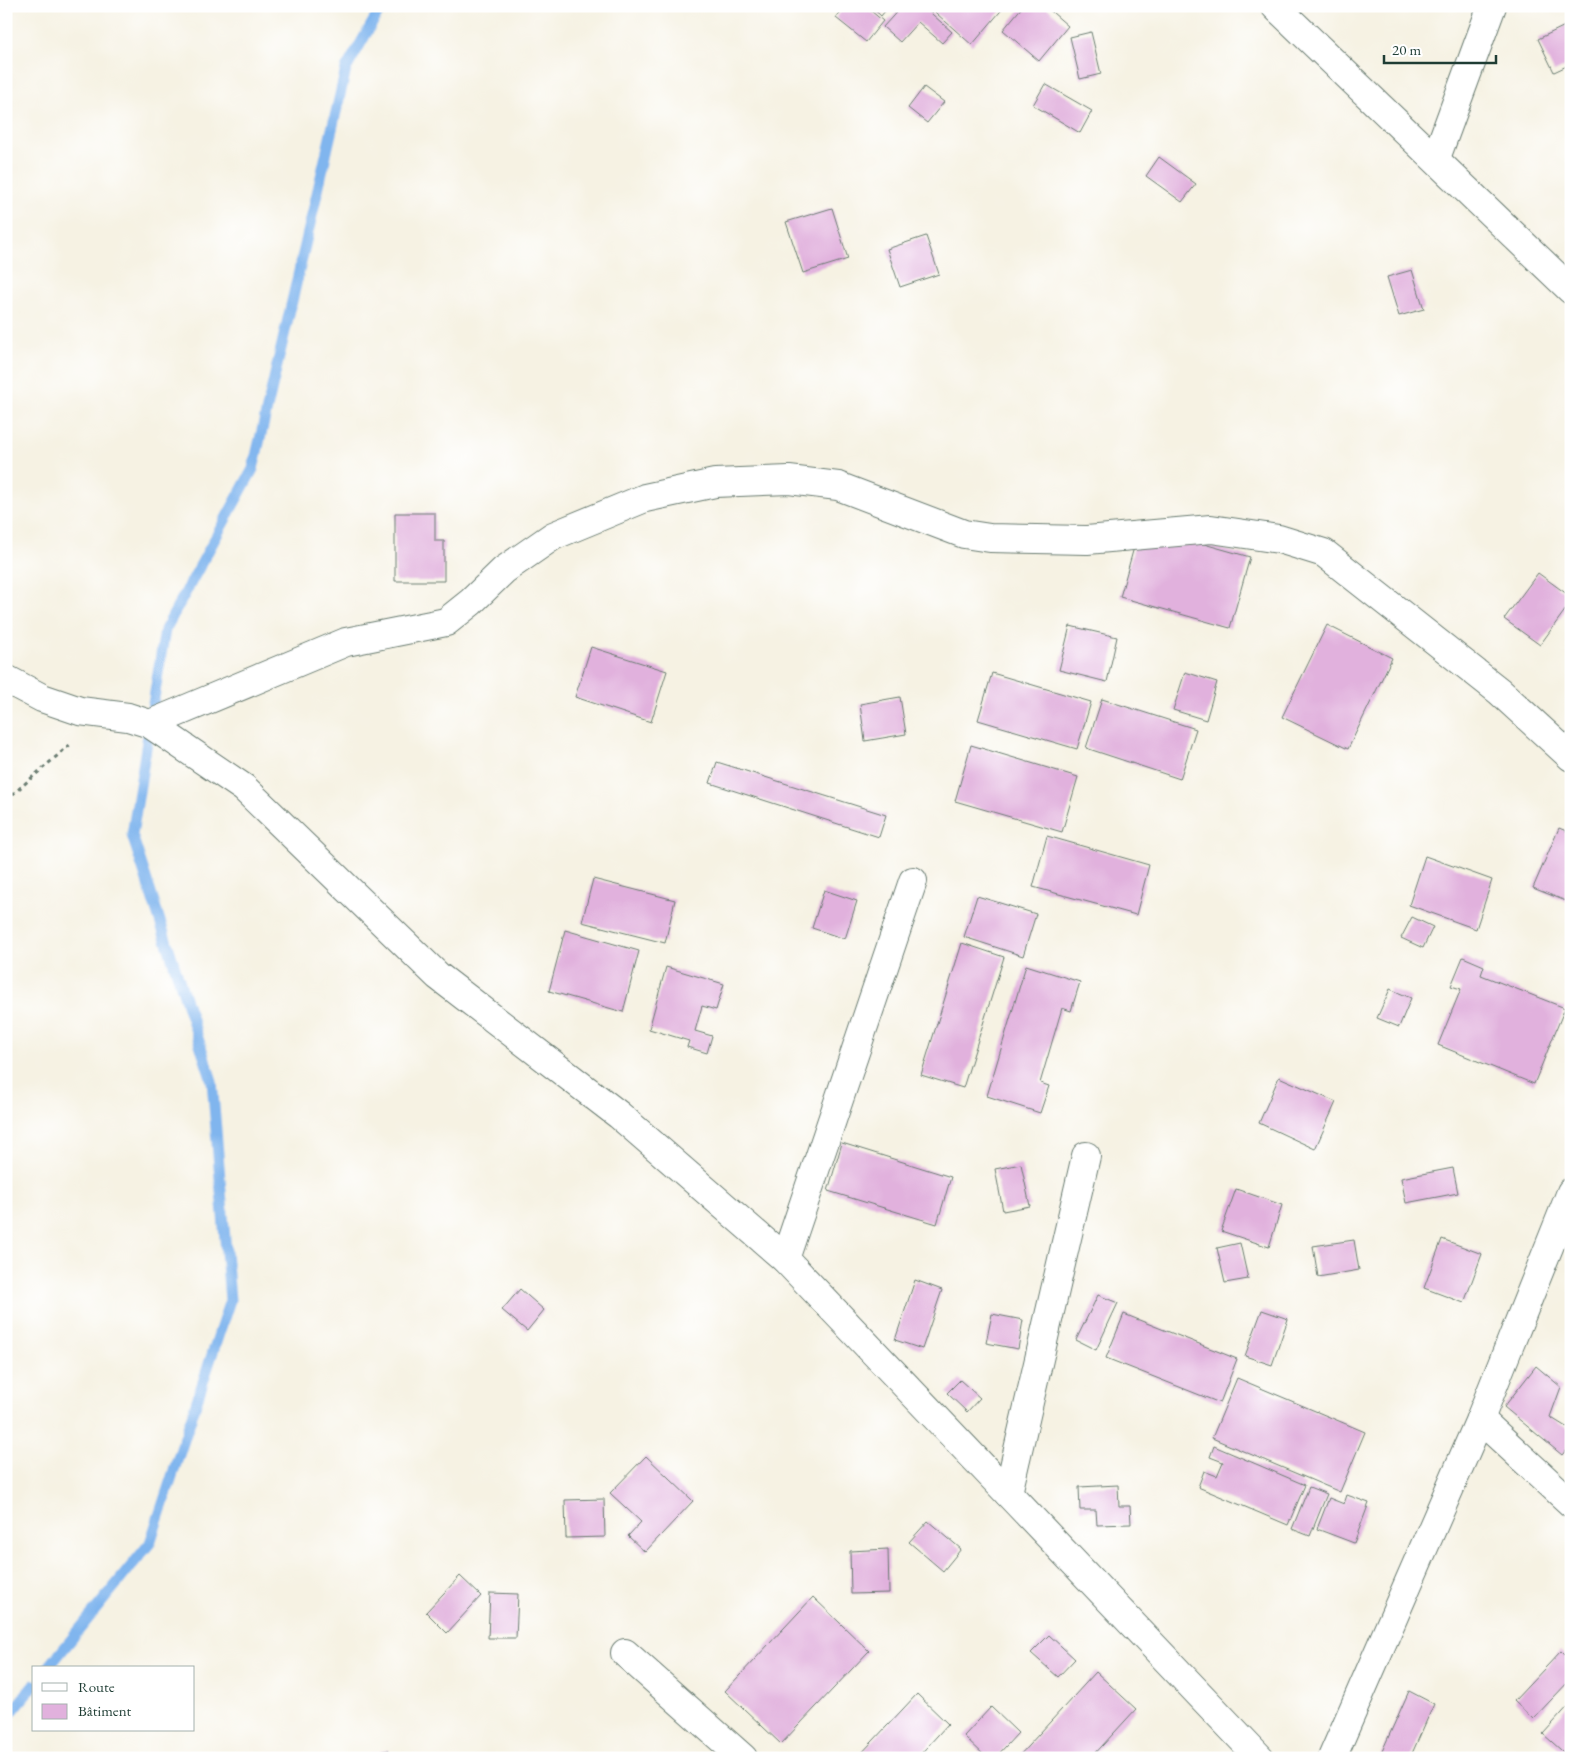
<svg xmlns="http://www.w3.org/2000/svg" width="1577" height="1764" font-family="'EB Garamond',serif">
	<rect width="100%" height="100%" fill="#fff"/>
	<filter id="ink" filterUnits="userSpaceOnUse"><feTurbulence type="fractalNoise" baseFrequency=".02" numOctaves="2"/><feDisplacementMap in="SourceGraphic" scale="10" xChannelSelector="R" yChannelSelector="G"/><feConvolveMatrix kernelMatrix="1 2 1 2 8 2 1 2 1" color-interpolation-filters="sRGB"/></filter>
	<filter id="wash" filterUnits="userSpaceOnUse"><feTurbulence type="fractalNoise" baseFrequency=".0096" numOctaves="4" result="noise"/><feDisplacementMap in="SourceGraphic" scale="20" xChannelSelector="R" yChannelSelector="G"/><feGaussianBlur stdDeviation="1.12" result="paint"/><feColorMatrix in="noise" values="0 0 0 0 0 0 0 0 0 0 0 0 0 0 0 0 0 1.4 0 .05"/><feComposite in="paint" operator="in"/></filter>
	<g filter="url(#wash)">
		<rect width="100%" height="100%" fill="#f6f2e3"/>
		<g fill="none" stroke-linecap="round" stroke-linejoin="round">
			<g stroke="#80b5ee" stroke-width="11">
				<polyline points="48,1668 150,1543 230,1300 212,1081 132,835 165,630 253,469 346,69 382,6"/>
				<polyline points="6,1719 34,1685"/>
			</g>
		</g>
		<g id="blocks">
			<g fill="#e1b1dd">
				<polygon points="845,6 865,6 883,21 866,42 836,18"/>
				<polygon points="870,6 889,6 881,16"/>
				<polygon points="902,6 909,10 912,6 923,6 952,32 942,43 918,22 900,42 883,27"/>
				<polygon points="928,6 1005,6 972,45"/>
				<polygon points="1023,6 1045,6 1068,26 1039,61 1003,30"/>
				<polygon points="1571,23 1571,64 1554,72 1538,39"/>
				<polygon points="1091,32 1101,74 1080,79 1070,37"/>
				<polygon points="1045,84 1092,111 1080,133 1033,105"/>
				<polygon points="924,87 944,102 927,123 908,108"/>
				<polygon points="1159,157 1196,184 1182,202 1146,176"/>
				<polygon points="832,208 848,259 803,273 786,222"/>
				<polygon points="926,236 939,274 900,287 887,249"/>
				<polygon points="1412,270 1424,309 1399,316 1387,277"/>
				<polygon points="395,513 435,513 435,541 444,541 444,581 395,581"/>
				<polygon points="1140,526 1250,557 1230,628 1120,597"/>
				<polygon points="1538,573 1571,597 1571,602 1540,645 1504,619"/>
				<polygon points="1327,625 1392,658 1348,749 1282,717"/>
				<polygon points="1070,626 1117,637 1107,682 1059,670"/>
				<polygon points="591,647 667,671 651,722 575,697"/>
				<polygon points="1185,672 1217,682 1206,720 1173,710"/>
				<polygon points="992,673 1091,702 1077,749 978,720"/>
				<polygon points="900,697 906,734 865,741 860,704"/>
				<polygon points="1102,699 1196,729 1180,779 1086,748"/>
				<polygon points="971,745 1078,777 1062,832 955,801"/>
				<polygon points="717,762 886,815 879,837 710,783"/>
				<polygon points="1559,828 1571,833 1571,903 1533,888"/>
				<polygon points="1047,836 1149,865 1136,915 1033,887"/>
				<polygon points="1425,856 1492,880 1476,929 1409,905"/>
				<polygon points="593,879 675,900 665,943 582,922"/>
				<polygon points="824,890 857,901 845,939 812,928"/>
				<polygon points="977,896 1036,914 1023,956 964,937"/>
				<polygon points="1412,917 1433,927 1423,948 1401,938"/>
				<polygon points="565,930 639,951 623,1012 549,991"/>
				<polygon points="962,943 1004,957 963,1088 921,1075"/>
				<polygon points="1463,957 1484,966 1481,975 1565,1008 1534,1084 1438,1045 1461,989 1451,986"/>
				<polygon points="1026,965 1080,982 1071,1011 1062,1008 1040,1083 1049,1086 1040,1113 987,1096"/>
				<polygon points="666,967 724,984 716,1010 702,1006 695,1031 712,1036 707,1053 687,1047 689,1041 649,1029"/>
				<polygon points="1390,989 1411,998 1399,1027 1377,1018"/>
				<polygon points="1279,1077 1336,1102 1315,1149 1259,1123"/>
				<polygon points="842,1143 951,1177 937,1224 828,1191"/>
				<polygon points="1021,1164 1030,1206 1003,1211 995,1169"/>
				<polygon points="1453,1168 1458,1193 1406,1203 1401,1178"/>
				<polygon points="1236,1189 1282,1205 1269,1247 1221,1231"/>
				<polygon points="1442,1239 1482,1254 1464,1303 1424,1288"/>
				<polygon points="1354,1240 1359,1270 1318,1277 1313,1246"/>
				<polygon points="1240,1243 1248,1279 1225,1283 1217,1248"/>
				<polygon points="915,1280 942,1290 922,1349 895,1340"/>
				<polygon points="520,1289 544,1310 527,1331 502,1310"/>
				<polygon points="1098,1295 1118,1303 1096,1350 1076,1340"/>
				<polygon points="1262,1310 1288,1319 1272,1365 1245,1356"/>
				<polygon points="992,1314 1023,1320 1018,1349 986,1343"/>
				<polygon points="1124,1314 1237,1359 1220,1403 1106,1358"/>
				<polygon points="1536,1366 1561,1387 1550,1417 1571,1430 1571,1444 1562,1455 1504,1407"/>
				<polygon points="1237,1378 1365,1432 1340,1492 1212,1438"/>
				<polygon points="960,1380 980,1398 967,1412 947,1393"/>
				<polygon points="1214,1446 1305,1485 1288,1525 1198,1487 1204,1471 1217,1476 1223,1462 1210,1457"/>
				<polygon points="646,1456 693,1501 645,1552 628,1536 641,1522 610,1493"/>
				<polygon points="1118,1485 1119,1506 1130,1506 1131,1524 1097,1525 1096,1510 1080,1510 1079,1487"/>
				<polygon points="1309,1487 1327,1494 1310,1536 1292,1529"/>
				<polygon points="1347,1495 1369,1503 1354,1543 1317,1529 1329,1498 1344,1504"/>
				<polygon points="604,1499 605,1537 566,1538 565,1500"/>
				<polygon points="928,1521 961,1549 943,1571 909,1542"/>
				<polygon points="888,1549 889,1593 851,1594 850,1551"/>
				<polygon points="460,1576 481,1596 447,1633 426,1612"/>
				<polygon points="490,1593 518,1594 516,1638 488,1638"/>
				<polygon points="813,1597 869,1651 781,1744 725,1691"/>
				<polygon points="1049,1635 1075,1659 1058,1677 1031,1653"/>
				<polygon points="1561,1651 1571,1661 1571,1679 1533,1719 1514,1701"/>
				<polygon points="1096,1672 1136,1709 1091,1758 1017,1758"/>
				<polygon points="1409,1691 1434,1704 1410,1758 1379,1758"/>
				<polygon points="917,1694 948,1724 917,1758 857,1758"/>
				<polygon points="1571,1703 1571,1758 1570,1758 1543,1734"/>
				<polygon points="991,1707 1018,1733 995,1758 987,1758 964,1736"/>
				<polygon points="389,1750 390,1758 368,1758 368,1754"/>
			</g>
		</g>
	</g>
	<g filter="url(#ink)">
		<use href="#blocks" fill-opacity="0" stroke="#6a7c71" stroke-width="1"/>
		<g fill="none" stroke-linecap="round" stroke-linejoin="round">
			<g stroke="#6a7c71" stroke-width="30">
				<g id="minor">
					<polyline points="1275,6 1571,290"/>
					<polyline points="1436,158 1492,6"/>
					<polyline points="6,679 42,698 80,711 128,717 150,724 244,788 438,976 619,1115 785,1259 1260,1758"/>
					<polyline points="150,724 346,642 446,622 471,602 504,570 553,536 645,498 715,483 789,480 838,486 964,534 990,538 1087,540 1211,529 1279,539 1324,553 1499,691 1571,757"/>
					<polyline points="785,1259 913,881"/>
					<polyline points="1480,1419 1571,1503"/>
					<polyline points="1008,1493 1086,1156"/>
					<polyline points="625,1653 743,1758"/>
					<polyline points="1332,1758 1480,1419 1571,1192"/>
				</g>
			</g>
			<polyline stroke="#6a7c71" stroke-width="3" stroke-dasharray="4 4" stroke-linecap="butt" points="6,800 72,743"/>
			<use href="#minor" stroke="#fff" stroke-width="28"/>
		</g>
	</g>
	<rect width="1577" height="1764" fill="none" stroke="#fff" stroke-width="25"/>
	<rect x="32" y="1666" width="162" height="65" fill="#ffffff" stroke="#a5b1ae"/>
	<rect x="42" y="1683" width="25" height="8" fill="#ffffff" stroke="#a5b1ae"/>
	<text x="78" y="1692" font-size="15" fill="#1f3d34">Route</text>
	<rect x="42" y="1704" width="25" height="15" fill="#e1b1dd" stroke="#a5b1ae"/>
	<text x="78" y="1716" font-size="15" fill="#1f3d34">Bâtiment</text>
	<path d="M1384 55v8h112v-8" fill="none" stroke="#1f3d34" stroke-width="2.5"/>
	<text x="1392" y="55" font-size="15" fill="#1f3d34" stroke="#ffffff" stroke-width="4" paint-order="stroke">20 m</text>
</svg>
